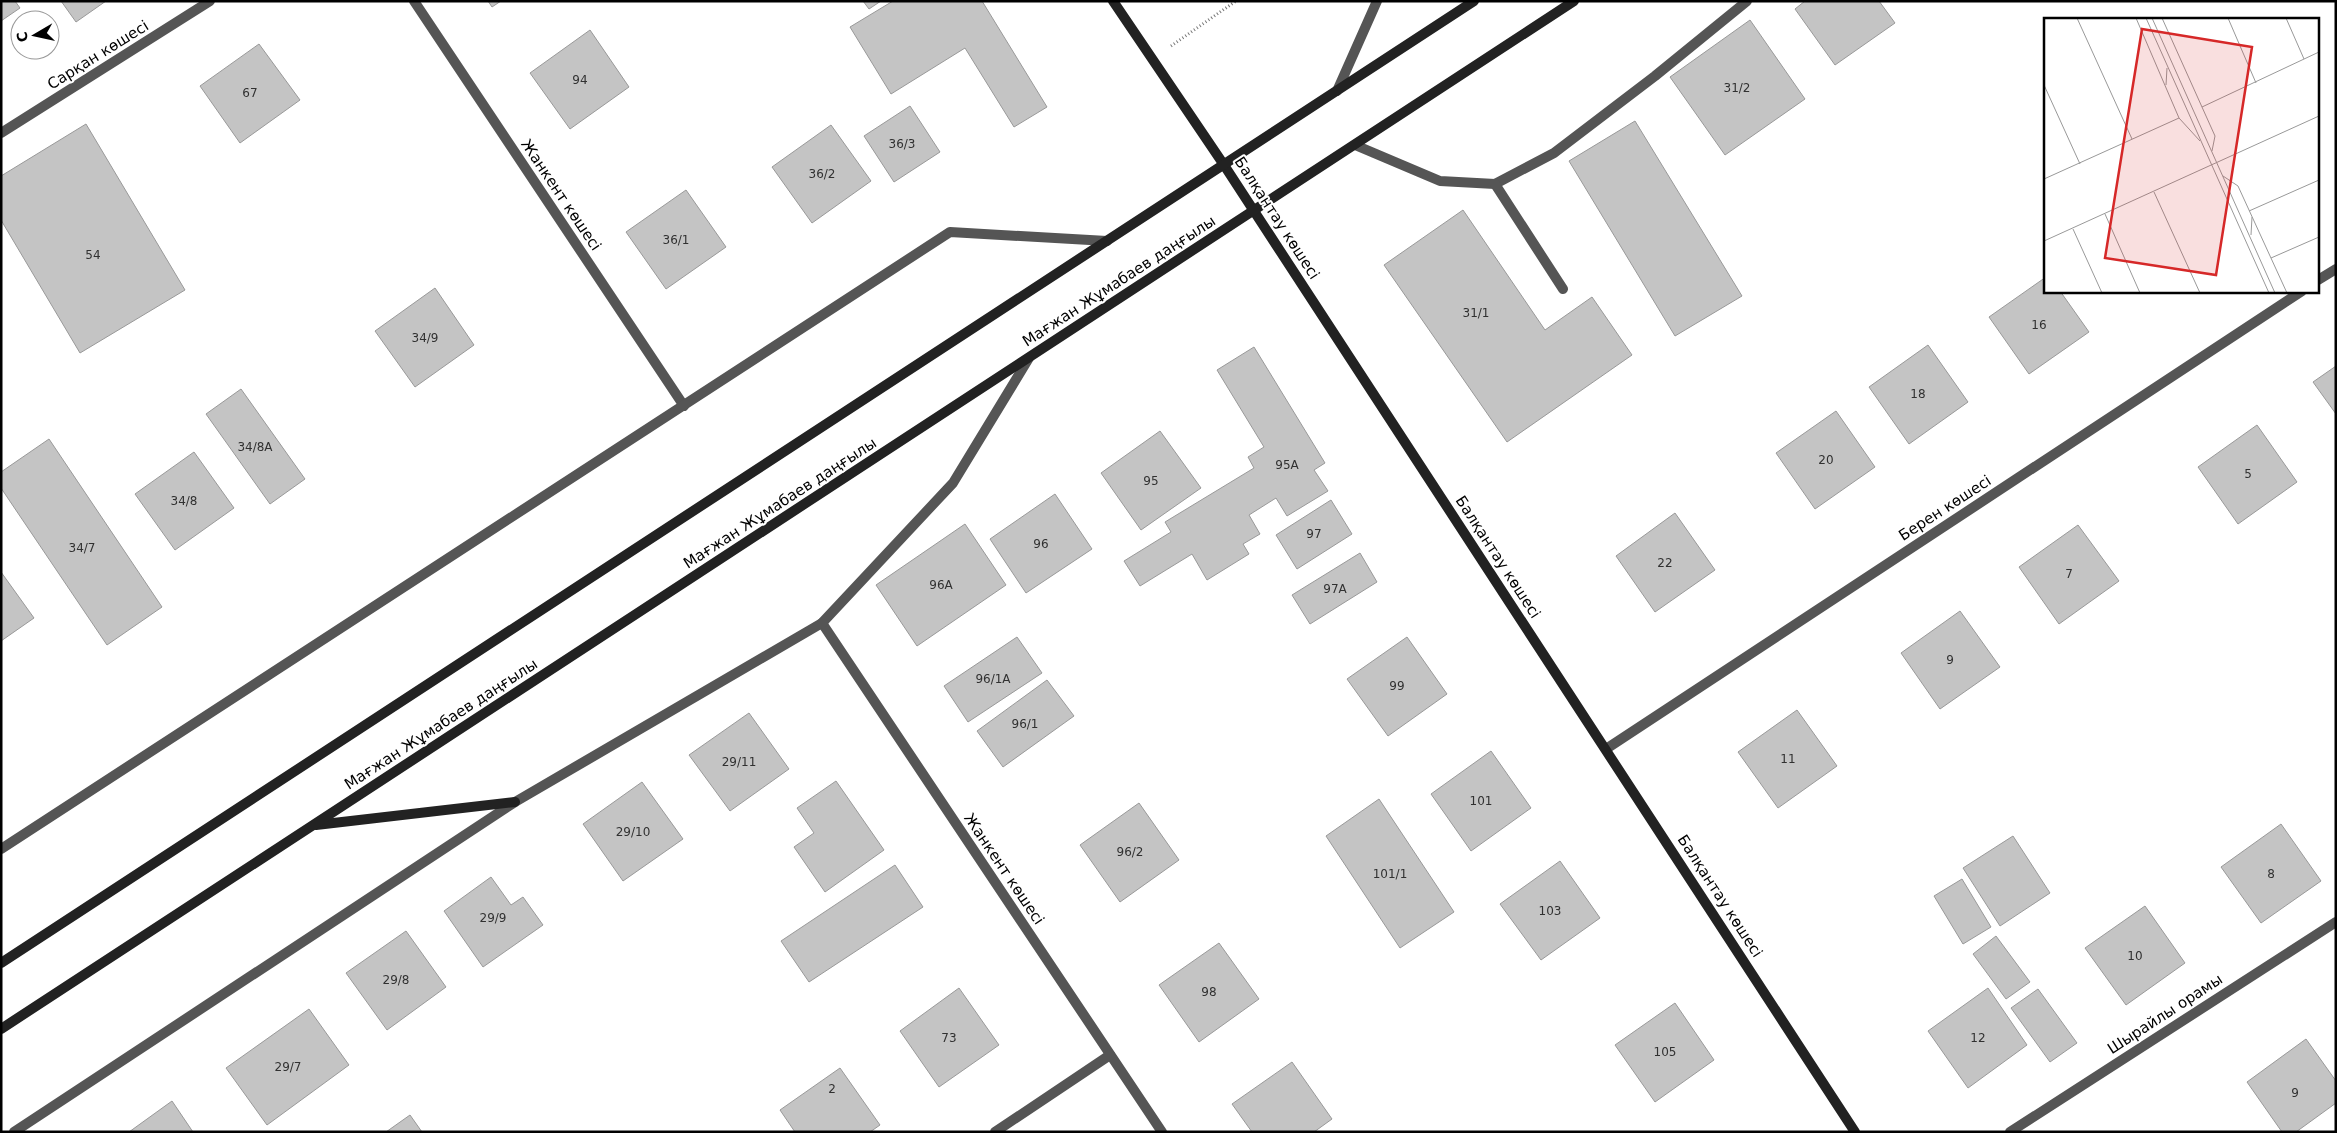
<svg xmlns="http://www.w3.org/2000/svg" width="2337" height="1133" font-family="'DejaVu Sans',sans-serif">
	<rect width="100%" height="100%" fill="#fff"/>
	<g fill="#c4c4c4" stroke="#999">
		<polygon points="1,1 15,1 20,8 1,21"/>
		<polygon points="61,1 106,1 76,22"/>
		<polygon points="488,1 501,1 492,7"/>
		<polygon points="863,1 881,1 869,9"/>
		<polygon points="893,1 982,1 1047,107 1014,127 965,48 891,94 850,27"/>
		<polygon points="1805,1 1879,1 1895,23 1835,65 1795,9"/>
		<polygon points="1750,20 1805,99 1725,155 1670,77"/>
		<polygon points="590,30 629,87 570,129 530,73"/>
		<polygon points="259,44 300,100 240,143 200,86"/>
		<polygon points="910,106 940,152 894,182 864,136"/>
		<polygon points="1635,121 1742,296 1675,336 1569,161"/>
		<polygon points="86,124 185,290 80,353 1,220 1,176"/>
		<polygon points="831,125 871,181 812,223 772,167"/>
		<polygon points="686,190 726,247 666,289 626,232"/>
		<polygon points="1463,210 1545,330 1592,297 1632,355 1507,442 1384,265"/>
		<polygon points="2046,277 2046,291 2060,291 2089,332 2029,374 1989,317"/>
		<polygon points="435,288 474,345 415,387 375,331"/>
		<polygon points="1928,345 1968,402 1909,444 1869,387"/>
		<polygon points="1254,347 1325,463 1314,470 1328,491 1287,516 1276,498 1249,515 1260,534 1243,544 1249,554 1207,580 1192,554 1140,586 1124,561 1171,532 1165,522 1254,468 1248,457 1264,447 1217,370"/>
		<polygon points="2336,366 2336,414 2313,382"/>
		<polygon points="241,389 305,479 270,504 206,414"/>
		<polygon points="1836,411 1875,467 1815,509 1776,453"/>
		<polygon points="2257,425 2297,482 2238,524 2198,467"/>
		<polygon points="1160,431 1201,488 1141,530 1101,473"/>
		<polygon points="49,439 162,607 107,645 1,488 1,472"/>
		<polygon points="194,452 234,508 175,550 135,494"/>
		<polygon points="1055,494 1092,549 1026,593 990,539"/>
		<polygon points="1331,500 1352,534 1297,569 1276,535"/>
		<polygon points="1675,513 1715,570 1655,612 1616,556"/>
		<polygon points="965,524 1006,585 917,646 876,585"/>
		<polygon points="2078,525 2119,581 2059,624 2019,567"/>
		<polygon points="1360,553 1377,582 1310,624 1292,595"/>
		<polygon points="1,572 34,618 1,641"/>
		<polygon points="1960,611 2000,667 1940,709 1901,653"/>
		<polygon points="1017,637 1042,673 968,722 944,686"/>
		<polygon points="1407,637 1447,694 1388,736 1347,679"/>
		<polygon points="1047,680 1074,716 1003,767 977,731"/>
		<polygon points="1797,710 1837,766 1778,808 1738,752"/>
		<polygon points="749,713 789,769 730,811 689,755"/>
		<polygon points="1491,751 1531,808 1471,851 1431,794"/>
		<polygon points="836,781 884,850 825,892 794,847 814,833 797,808"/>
		<polygon points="642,782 683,839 623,881 583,824"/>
		<polygon points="1379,799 1454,912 1400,948 1326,836"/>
		<polygon points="1139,803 1179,860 1120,902 1080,845"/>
		<polygon points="2281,824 2321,881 2261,923 2221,867"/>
		<polygon points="2013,836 2050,893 2000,926 1963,868"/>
		<polygon points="1560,861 1600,918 1541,960 1500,904"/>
		<polygon points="895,865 923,907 809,982 781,941"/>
		<polygon points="491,877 511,905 523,897 543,925 483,967 444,911"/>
		<polygon points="1962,879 1991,927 1963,944 1934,896"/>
		<polygon points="2145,906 2185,963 2126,1005 2085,948"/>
		<polygon points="406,931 446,987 387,1030 346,973"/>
		<polygon points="1996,936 2030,982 2006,999 1973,954"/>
		<polygon points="1219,943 1259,999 1199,1042 1159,985"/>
		<polygon points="959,988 999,1045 939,1087 900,1031"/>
		<polygon points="1988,988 2027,1045 1968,1088 1928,1031"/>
		<polygon points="2038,989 2077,1043 2050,1062 2011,1008"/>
		<polygon points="1675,1003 1714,1060 1655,1102 1615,1045"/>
		<polygon points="309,1009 349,1065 267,1125 226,1068"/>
		<polygon points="2306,1039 2336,1081 2336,1103 2296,1132 2282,1132 2247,1082"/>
		<polygon points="1292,1062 1332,1119 1314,1132 1252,1132 1232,1104"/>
		<polygon points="840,1068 880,1125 870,1132 795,1132 780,1110"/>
		<polygon points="172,1101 193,1132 129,1132"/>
		<polygon points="410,1115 422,1132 386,1132"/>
	</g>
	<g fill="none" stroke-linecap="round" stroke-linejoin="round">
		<polyline stroke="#777" stroke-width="3" stroke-dasharray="1 2.5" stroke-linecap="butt" points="1171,46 1236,1"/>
		<g stroke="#555" stroke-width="10">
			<polyline points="1355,145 1440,181 1495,184 1554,153 1655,76 1747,1"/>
			<polyline points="1495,184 1563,289"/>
		</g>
		<g stroke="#555" stroke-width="10">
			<polyline points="414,1 684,406"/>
			<polyline points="1337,91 1377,1"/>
			<polyline points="1,133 210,1"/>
			<polyline points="2318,280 2336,269"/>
			<polyline points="822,623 1162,1132"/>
			<polyline points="1606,749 2302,291"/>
			<polyline points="1,849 950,232 1107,241"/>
			<polyline points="14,1132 515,802 822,623 953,483 1029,358"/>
			<polyline points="995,1132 1110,1055"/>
			<polyline points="2010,1132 2336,922"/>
		</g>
		<g stroke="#222" stroke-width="10">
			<polyline points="1113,1 1224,165 1855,1132"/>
			<polyline points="316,825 515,802"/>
			<polyline points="1,963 1474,1"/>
			<polyline points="1,1029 1574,1"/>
		</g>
	</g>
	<g text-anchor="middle" stroke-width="4" stroke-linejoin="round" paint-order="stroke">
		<g font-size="12" fill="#313131">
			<text x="580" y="84">94</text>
			<text x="1737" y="92">31/2</text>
			<text x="250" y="97">67</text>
			<text x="902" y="148">36/3</text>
			<text x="822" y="178">36/2</text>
			<text x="676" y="244">36/1</text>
			<text x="93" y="259">54</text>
			<text x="1476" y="317">31/1</text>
			<text x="2039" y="329">16</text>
			<text x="425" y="342">34/9</text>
			<text x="1918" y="398">18</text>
			<text x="255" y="451">34/8A</text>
			<text x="1826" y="464">20</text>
			<text x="1287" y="469">95А</text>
			<text x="2248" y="478">5</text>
			<text x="1151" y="485">95</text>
			<text x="184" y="505">34/8</text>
			<text x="1314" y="538">97</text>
			<text x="1041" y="548">96</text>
			<text x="82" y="552">34/7</text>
			<text x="1665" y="567">22</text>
			<text x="2069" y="578">7</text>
			<text x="941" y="589">96A</text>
			<text x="1335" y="593">97A</text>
			<text x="1950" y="664">9</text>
			<text x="993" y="683">96/1А</text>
			<text x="1397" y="690">99</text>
			<text x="1025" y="728">96/1</text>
			<text x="1788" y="763">11</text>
			<text x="739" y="766">29/11</text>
			<text x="1481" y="805">101</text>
			<text x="633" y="836">29/10</text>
			<text x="1130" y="856">96/2</text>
			<text x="1390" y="878">101/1</text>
			<text x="2271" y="878">8</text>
			<text x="1550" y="915">103</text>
			<text x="493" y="922">29/9</text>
			<text x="2135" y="960">10</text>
			<text x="396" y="984">29/8</text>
			<text x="1209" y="996">98</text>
			<text x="949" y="1042">73</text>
			<text x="1978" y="1042">12</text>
			<text x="1665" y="1056">105</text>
			<text x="288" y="1071">29/7</text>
			<text x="832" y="1093">2</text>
			<text x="2295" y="1097">9</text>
		</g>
		<g font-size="15" fill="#000" stroke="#fff">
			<text transform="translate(98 55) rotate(-32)" y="5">Сарқан көшесі</text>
			<text transform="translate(561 195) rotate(56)" y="5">Жанкент көшесі</text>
			<text transform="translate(1277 218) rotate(57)" y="5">Балқантау көшесі</text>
			<text transform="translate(1119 281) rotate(-33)" y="5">Мағжан Жұмабаев даңғылы</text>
			<text transform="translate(780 503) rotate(-33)" y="5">Мағжан Жұмабаев даңғылы</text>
			<text transform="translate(1945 508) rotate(-33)" y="5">Берен көшесі</text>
			<text transform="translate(1498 557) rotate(57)" y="5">Балқантау көшесі</text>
			<text transform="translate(441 724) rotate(-33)" y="5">Мағжан Жұмабаев даңғылы</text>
			<text transform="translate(1004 869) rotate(56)" y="5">Жанкент көшесі</text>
			<text transform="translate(1720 896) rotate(57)" y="5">Балқантау көшесі</text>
			<text transform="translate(2165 1014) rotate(-33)" y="5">Шырайлы орамы</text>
		</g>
	</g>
	<g transform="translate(2044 18)">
		<rect width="275" height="275" fill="#fff"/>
		<path fill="none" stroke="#999" stroke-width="1" d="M33,0L88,121M92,0L135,100L156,123M102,0L225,275M108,0L231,275M118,0L171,118L168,133M184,0L212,65M242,0L260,41M0,67L36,146M122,67L123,50M158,89L275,34M179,158L194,168L243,275M0,161L135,100M110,174L156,275M205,193L275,162M61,196L96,275M29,211L58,275M207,217L208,199M0,223L275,98M227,240L275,219"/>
		<path fill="#d62828" fill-opacity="0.15" stroke="#d62828" stroke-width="2.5" d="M98,11L208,29L172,257L61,240Z"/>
		<rect width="275" height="275" fill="none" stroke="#000" stroke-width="2.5"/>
	</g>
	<rect width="2337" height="1133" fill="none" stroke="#000000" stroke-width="5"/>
	<g transform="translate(35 35) rotate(261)"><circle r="24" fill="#ffffff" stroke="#999999"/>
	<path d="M0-4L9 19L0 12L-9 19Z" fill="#000000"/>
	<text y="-8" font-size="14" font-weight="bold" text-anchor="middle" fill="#000000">С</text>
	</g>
</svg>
